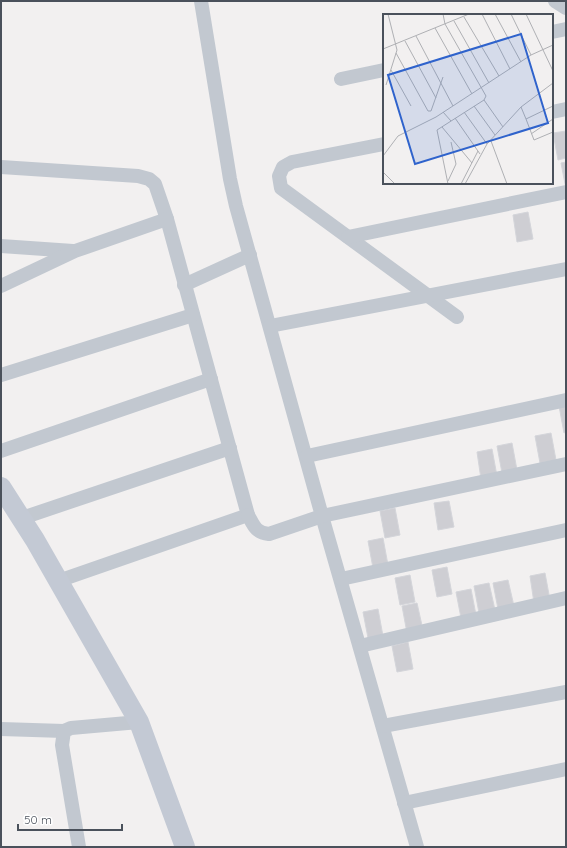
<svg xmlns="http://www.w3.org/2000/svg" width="567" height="848" font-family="Quicksand,sans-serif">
	<rect width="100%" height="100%" fill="#f2f0f0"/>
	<g fill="#ceced3" stroke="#d4d5da">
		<polygon points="566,131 566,158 558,160 553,133"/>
		<polygon points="566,162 566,189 561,163"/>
		<polygon points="528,212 533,239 517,242 513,215"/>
		<polygon points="566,405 566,432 564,433 559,406"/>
		<polygon points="551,433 556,460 540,463 535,436"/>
		<polygon points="512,443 517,470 502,473 497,446"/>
		<polygon points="492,449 497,476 481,479 477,452"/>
		<polygon points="449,501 454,527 438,530 434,503"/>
		<polygon points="395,508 400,535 385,538 380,511"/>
		<polygon points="383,538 388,565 373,568 368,541"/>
		<polygon points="447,567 452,594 437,597 432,570"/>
		<polygon points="545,573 550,600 534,603 530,576"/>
		<polygon points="410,575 415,602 400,605 395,578"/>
		<polygon points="508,580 514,606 498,609 493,583"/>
		<polygon points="489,583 495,610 479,613 474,586"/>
		<polygon points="471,589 476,615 461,618 456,592"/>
		<polygon points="417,603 423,630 407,633 402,606"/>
		<polygon points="378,609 383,636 368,638 363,612"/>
		<polygon points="408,642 413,669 397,672 392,646"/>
	</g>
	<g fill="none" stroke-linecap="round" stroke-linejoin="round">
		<g stroke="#c2c8d0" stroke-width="14">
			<polyline points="201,1 230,179 236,206 322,516 417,847"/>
			<polyline points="555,1 566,8"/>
			<polyline points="552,32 566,29"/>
			<polyline points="341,79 384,70"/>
			<polyline points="552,112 566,109"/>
			<polyline points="384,144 292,162 283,167 279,176 281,188 457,317"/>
			<polyline points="1,167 138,176 149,179 155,184 167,219 248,515 58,581"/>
			<polyline points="348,237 566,192"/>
			<polyline points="1,246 73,251"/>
			<polyline points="184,285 250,255"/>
			<polyline points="1,286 75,251 167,219"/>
			<polyline points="270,326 566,269"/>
			<polyline points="1,375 193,315"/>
			<polyline points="1,451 211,379"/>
			<polyline points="307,456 566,400"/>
			<path d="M248,515C254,526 255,532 269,534L322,516L566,464"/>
			<polyline points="22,518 230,448"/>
			<polyline points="341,579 566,530"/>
			<polyline points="360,646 566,598"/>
			<polyline points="383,726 566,692"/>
			<polyline points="1,729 64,731"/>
			<polyline points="404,803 566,769"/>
			<polyline points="79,847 62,745 64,731 71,728 139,722"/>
		</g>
		<polyline stroke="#c3c9d4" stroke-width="20" points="1,487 35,540 139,722 185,847"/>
	</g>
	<g transform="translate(383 14)">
		<rect width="170" height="170" fill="#f2f0f0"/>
		<path fill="none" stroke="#afb0b4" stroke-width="1" d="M60,0L62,10L103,82L101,86M99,0L127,55M112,0L138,48M128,0L148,41L170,31M143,0L170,57M81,3L116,62M71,7L106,69M52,14L89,80M33,22L70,92M22,27L53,84M0,35L86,0M13,39L45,97H48L60,63M8,56L28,92M3,71L14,36L5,0M91,92L112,121M138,93L143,105L170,92M60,98L68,107M81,98L104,130M72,104L97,140M143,105L151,126L170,118M59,113L89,149M148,120L170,105M108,127L124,170M0,142L15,122L53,103L148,41M0,158L12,170M65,167L73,150L68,128M65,170L54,116L101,86L120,113M78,170L95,137M82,170L104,130L138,93L170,69"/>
		<path fill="#2f63cc" fill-opacity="0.15" stroke="#2f63cc" stroke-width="2" d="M138,20L165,109L32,150L5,61Z"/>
		<rect width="170" height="170" fill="none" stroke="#4a515b" stroke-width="2"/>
	</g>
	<rect width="567" height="848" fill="none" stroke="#4a515b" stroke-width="4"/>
	<path d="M18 824v6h104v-6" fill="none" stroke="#4a515b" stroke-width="2"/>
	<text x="24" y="824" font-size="12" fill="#4a515b" stroke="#ffffff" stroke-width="3" paint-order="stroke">50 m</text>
</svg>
